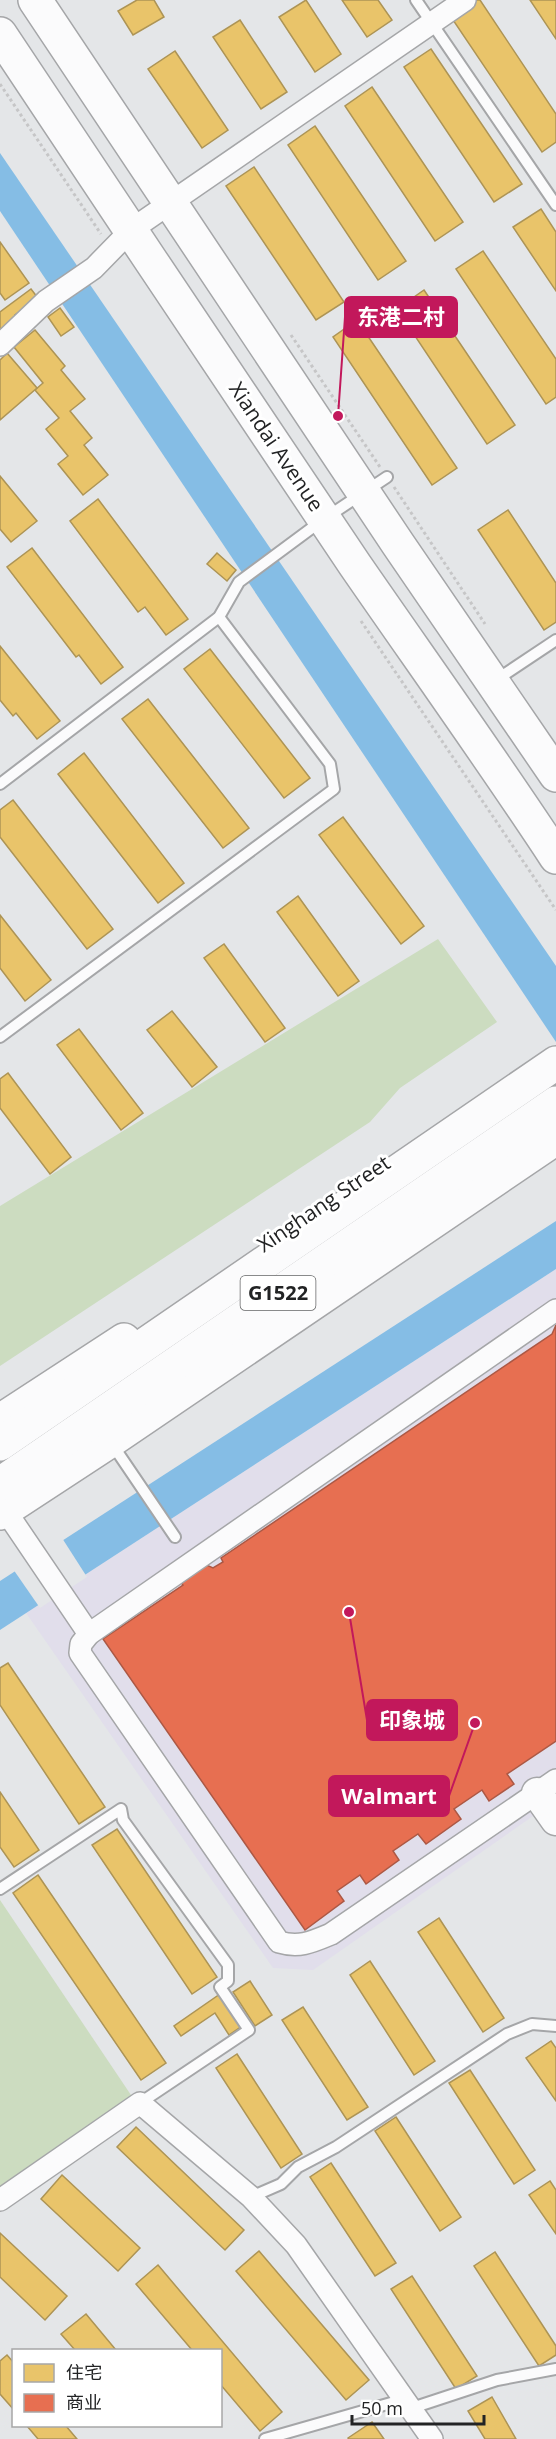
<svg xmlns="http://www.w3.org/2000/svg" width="556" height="2439" font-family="'Open Sans','Noto Sans SC',sans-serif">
	<rect width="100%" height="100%" fill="#e4e6e8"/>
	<polygon fill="#e1deeb" points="556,1269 556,1800 313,1970 273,1968 26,1613"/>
	<g fill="#ccdcc0">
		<polygon points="438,939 497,1022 400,1088 370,1122 0,1366 0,1206"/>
		<polygon points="0,1900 135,2101 0,2193"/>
	</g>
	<g fill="#85bde5">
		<polygon points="0,153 556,966 556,1042 0,211"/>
		<polygon points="556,1221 556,1269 0,1630 0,1581"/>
	</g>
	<polygon fill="#e4e6e8" points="62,1538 87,1577 40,1608 13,1569"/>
	<g fill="#e9c46a" stroke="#ad9455" stroke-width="1.5">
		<polygon points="137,0 154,0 164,17 133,35 118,11"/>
		<polygon points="306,0 341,54 315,72 279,17"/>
		<polygon points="342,0 378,0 392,20 367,37"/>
		<polygon points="476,0 480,0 556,114 556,142 542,152 451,17"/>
		<polygon points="530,0 556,0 556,39"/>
		<polygon points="240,20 287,92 261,109 213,37"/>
		<polygon points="431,49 522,184 494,202 404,67"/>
		<polygon points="175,51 228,130 202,148 148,69"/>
		<polygon points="372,87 463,222 435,241 345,106"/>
		<polygon points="315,126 406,261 378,280 288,145"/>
		<polygon points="254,167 344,302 316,320 226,186"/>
		<polygon points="541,209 556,232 556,291 513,227"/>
		<polygon points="0,242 29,283 5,300 0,293"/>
		<polygon points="483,251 556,359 556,397 546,404 456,269"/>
		<polygon points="31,289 38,298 15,315 20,321 0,336 0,312"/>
		<polygon points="424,290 515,425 487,444 397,309"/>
		<polygon points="60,308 74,327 61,336 48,317"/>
		<polygon points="357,320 457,468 432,485 333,337"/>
		<polygon points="35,330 65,366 61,370 85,399 70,411 92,438 84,445 108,475 83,495 58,464 68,456 46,429 59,418 35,390 43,383 14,347"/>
		<polygon points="7,353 37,388 0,420 0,360"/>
		<polygon points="0,476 37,521 11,542 0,529"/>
		<polygon points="98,499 188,619 166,635 145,607 138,612 70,521"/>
		<polygon points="508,510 556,583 556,622 544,630 478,530"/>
		<polygon points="32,548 123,667 101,684 79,655 76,657 7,567"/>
		<polygon points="217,553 236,570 227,581 207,564"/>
		<polygon points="0,646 60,721 37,739 16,713 13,716 0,700"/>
		<polygon points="210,649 310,778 284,798 184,669"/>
		<polygon points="148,699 249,828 223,848 122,719"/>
		<polygon points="84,753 184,883 158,903 58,774"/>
		<polygon points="13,800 113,929 87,949 0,837 0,810"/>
		<polygon points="343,817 424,926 401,944 319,835"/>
		<polygon points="298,896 359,981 338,996 277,912"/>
		<polygon points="0,915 51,980 25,1001 0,968"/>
		<polygon points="224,944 285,1028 265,1042 204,958"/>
		<polygon points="172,1011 217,1067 192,1087 147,1030"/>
		<polygon points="79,1029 143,1113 121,1130 57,1045"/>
		<polygon points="8,1073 71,1157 50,1174 0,1108 0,1079"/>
		<polygon points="8,1663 105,1807 79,1824 0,1705 0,1668"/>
		<polygon points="0,1792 39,1850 14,1867 0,1847"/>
		<polygon points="117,1829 217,1977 192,1994 92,1845"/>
		<polygon points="38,1875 166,2063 141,2080 13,1893"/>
		<polygon points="439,1918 504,2018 483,2032 418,1932"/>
		<polygon points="370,1961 435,2061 414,2075 350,1975"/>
		<polygon points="250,1981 272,2015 255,2026 233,1992"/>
		<polygon points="220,1994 242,2026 229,2035 215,2013 181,2036 174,2026"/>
		<polygon points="303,2007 368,2107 347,2120 282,2020"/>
		<polygon points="551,2041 556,2048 556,2101 526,2058"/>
		<polygon points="237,2054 302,2154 281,2168 216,2068"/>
		<polygon points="470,2070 535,2170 514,2184 449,2083"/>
		<polygon points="396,2117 461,2217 440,2231 375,2131"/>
		<polygon points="136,2127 244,2230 225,2250 117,2147"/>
		<polygon points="331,2163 396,2263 375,2276 310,2177"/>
		<polygon points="62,2175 140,2248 118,2271 41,2199"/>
		<polygon points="550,2181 556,2190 556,2234 529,2195"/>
		<polygon points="0,2233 67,2296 45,2320 0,2277"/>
		<polygon points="259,2251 369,2380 346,2400 236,2271"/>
		<polygon points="495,2252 556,2346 556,2355 539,2366 474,2266"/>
		<polygon points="158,2265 282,2412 260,2431 220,2384 220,2350 192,2350 136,2284"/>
		<polygon points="412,2276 477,2376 456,2389 391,2289"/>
		<polygon points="86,2314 116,2350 75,2350 61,2334"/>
		<polygon points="7,2355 14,2363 14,2410 0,2394 0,2361"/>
		<polygon points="492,2397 516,2439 485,2439 468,2411"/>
		<polygon points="372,2422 384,2439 349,2439 348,2438"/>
		<polygon points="27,2426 66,2426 77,2439 38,2439"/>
	</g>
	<polygon fill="#e76f51" stroke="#ac5844" stroke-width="1.5" points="556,1325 556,1741 507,1774 514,1784 489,1801 482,1790 454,1809 461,1819 426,1844 418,1834 393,1851 399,1860 366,1884 360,1875 337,1891 344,1901 305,1930 103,1639 183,1585 172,1571 191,1558 213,1568 223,1562 221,1558 552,1334"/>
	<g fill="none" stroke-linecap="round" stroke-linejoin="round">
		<g stroke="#a5a6a8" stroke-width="14">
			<g id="lane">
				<polyline points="416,0 556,205"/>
				<polyline points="496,680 556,640"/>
				<polyline points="0,784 219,617 239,582 324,519 387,477"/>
				<polyline points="0,1037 334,789 330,764 219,617"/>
				<polyline points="112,1444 175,1537"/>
				<polyline points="0,1889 121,1809 123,1820 228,1965 228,1981 220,1987 249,2030 140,2103"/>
				<polyline points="251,2197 281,2184 298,2167 336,2147 507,2034 532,2024 556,2026"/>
				<polyline points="412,2408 497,2380 556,2369"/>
				<polyline points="265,2439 405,2399"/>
			</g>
		</g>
		<g stroke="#a5a6a8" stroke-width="24">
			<g id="street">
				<polyline points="0,345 46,301 94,268 131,230 465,0"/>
				<path d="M556,1310L89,1634L81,1644L80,1653L279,1942C299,1948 312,1942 331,1934L556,1780"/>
				<polyline points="5,1510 89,1634"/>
				<polyline points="0,2200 140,2103 251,2197 296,2245 432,2439"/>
			</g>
		</g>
		<g stroke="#a5a6a8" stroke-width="33">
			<polyline id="secondary" points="537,1793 556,1820"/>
		</g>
		<g stroke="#a5a6a8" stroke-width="36">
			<g id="primary">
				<polyline points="35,0 398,544 556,775"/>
				<path d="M0,34C118,211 236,389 355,565C422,662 491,758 556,857"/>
				<polyline points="0,1421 124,1340"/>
				<polyline points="0,1513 110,1441 556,1138"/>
			</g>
		</g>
		<g stroke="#a5a6a8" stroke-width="36">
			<g id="highway">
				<polyline points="0,1444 556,1063"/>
				<polyline points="0,1484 556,1103"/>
			</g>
		</g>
		<g stroke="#c6c6c7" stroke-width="3" stroke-dasharray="3 3" stroke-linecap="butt">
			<polyline points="0,84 101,234"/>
			<polyline points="291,335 380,467"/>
			<polyline points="394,487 485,624"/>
			<polyline points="361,621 556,910"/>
		</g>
		<use href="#lane" stroke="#fbfbfc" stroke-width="10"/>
		<use href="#street" stroke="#fbfbfc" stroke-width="21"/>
		<use href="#secondary" stroke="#fbfbfc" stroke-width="30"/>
		<use href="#primary" stroke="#fbfbfc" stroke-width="33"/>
		<use href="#highway" stroke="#fbfbfc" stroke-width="33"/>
	</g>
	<g text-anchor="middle" stroke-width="6" stroke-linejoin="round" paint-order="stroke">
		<rect fill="#fff" stroke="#646566" stroke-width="1.5" x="240.5" y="1276" width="75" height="34" rx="4.5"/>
		<g font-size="20" font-weight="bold" fill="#222324">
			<text x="278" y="1300">G1522</text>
		</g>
		<g font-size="21" fill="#222324" stroke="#fff">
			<text transform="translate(276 447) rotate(56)" y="7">Xiandai Avenue</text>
			<text transform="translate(324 1204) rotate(-34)" y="7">Xinghang Street</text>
		</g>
	</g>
	<path fill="none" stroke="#c2185b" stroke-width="2" d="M338 416L345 317M349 1612L367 1720M475 1723L449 1796"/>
	<g fill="#c2185b" stroke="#fff" stroke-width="2">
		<circle cx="338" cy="416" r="6"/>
		<circle cx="349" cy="1612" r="6"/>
		<circle cx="475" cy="1723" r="6"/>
	</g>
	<g fill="#c2185b" stroke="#c2185b" stroke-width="2">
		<rect x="345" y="297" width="112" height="40" rx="6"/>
		<rect x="367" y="1700" width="90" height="40" rx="6"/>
		<rect x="329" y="1776" width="120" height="40" rx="6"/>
	</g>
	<g font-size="22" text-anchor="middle" font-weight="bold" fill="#fff">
		<text x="401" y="325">东港二村</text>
		<text x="412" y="1728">印象城</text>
		<text x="389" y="1804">Walmart</text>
	</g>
	<rect x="12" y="2349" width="210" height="78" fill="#ffffff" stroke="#a7a7a7" stroke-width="1.5"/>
	<rect x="24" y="2364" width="30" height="18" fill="#e9c46a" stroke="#a7a7a7" stroke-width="1.5"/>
	<text x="66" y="2379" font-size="18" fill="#222324">住宅</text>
	<rect x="24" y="2394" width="30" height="18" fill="#e76f51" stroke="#a7a7a7" stroke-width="1.5"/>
	<text x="66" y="2409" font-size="18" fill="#222324">商业</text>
	<path d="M352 2415v9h132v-9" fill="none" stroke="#222324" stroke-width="3"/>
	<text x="361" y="2415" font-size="18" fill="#222324" stroke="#ffffff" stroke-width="4.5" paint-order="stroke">50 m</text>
</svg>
